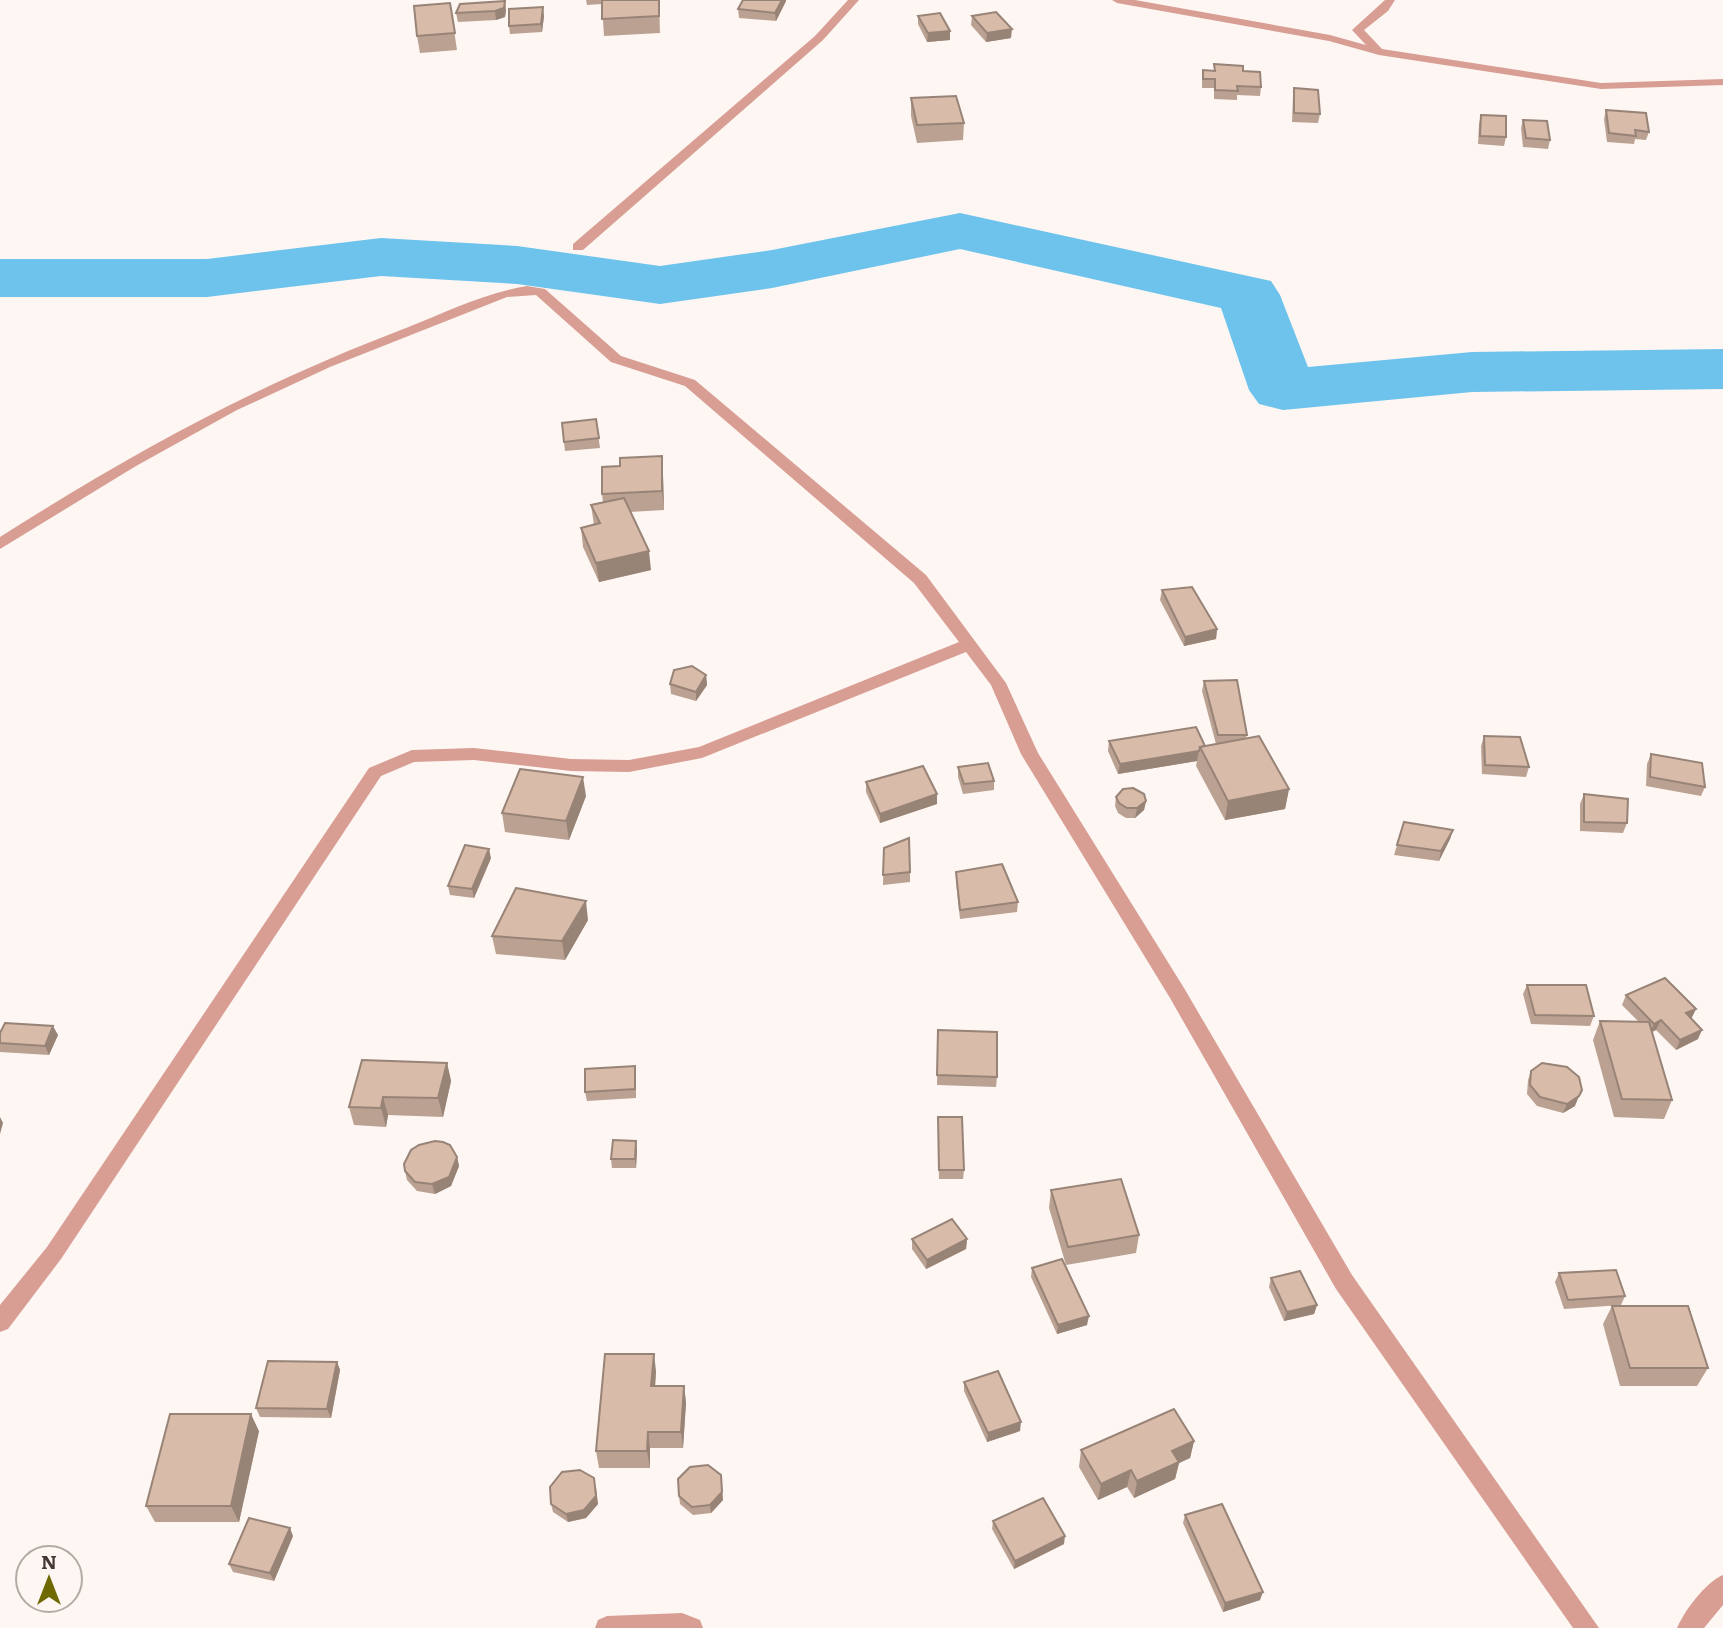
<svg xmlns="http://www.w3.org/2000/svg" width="1723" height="1628" font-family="Literata,serif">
	<rect width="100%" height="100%" fill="#fdf6f3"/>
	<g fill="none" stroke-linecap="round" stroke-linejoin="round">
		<polygon fill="#6dc3ec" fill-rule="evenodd" points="960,213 1271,281 1280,295 1308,367 1472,352 1723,349 1723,389 1472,392 1283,410 1259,404 1249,390 1221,308 960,249 772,288 660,304 517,284 381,276 207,297 0,297 0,259 207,259 381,238 517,246 660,266 772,250"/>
		<g fill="#d99e93" fill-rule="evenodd">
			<polygon points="848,0 859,0 823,40 583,250 573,250 573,244 815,36"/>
			<polygon points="1112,0 1135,0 1330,35 1366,45 1352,30 1385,0 1395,0 1388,11 1364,30 1382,49 1601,83 1723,79 1723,85 1601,89 1379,55 1329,41 1117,3"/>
			<path d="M527,286L545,289L621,356L695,380L926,575L1006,683L1038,753L1184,988L1352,1275L1599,1628H1573L1336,1289L1170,998L1021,754L991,685L966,652L702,758L629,772L571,771L474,760L414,762L381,776L61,1259L8,1329L0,1332V1305L47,1247L369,768L412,750L474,748L571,759L629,760L699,747L959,642L914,583L685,386L611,362L536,295L507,297L330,367L237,410L136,466L0,549V537C134,452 258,384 406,328C446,312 485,293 527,286Z"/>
			<path d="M1723,1575V1605L1704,1628H1677C1684,1611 1706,1582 1723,1575Z"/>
			<polygon points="682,1613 700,1620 703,1628 595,1628 598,1620 607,1616"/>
		</g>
	</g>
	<g fill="#bba192">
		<polygon points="586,0 659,0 660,33 604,36 602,4 587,5"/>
		<polygon points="786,1 776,21 739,18 738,9"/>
		<polygon points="450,3 457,50 420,53 417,36"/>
		<polygon points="506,10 505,17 496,20 458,22 456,13"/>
		<polygon points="544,16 542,32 510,34 509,26"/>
		<polygon points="918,16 950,40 927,42 918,24"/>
		<polygon points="972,16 1011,38 986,42 971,25"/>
		<polygon points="1214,64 1243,71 1261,87 1260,96 1237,95 1237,100 1214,99 1214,88 1202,88 1202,79 1203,70 1214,71"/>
		<polygon points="1294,88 1320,114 1318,123 1292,122 1293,97"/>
		<polygon points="911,98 964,123 963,140 917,143 911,116"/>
		<polygon points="1606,110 1649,132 1646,140 1635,139 1634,144 1607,142 1604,119"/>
		<polygon points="1481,115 1506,137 1504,146 1478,144 1479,124"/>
		<polygon points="1523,120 1550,140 1548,149 1523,147 1521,128"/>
		<polygon points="596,419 600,448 565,451 562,423"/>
		<polygon points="662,456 663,475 664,510 630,512 651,570 599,582 583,547 581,528 594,525 591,505 603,503 602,494 620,466"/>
		<polygon points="1162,590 1217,629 1216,639 1184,646 1160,600"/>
		<polygon points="706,675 707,685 696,701 671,694 670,684"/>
		<polygon points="1204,681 1247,735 1246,738 1289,789 1285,809 1225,820 1196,766 1197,761 1118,774 1108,751 1109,741 1205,746 1216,744 1202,691"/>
		<polygon points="1484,736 1529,767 1526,777 1482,774 1481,746"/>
		<polygon points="1651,754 1705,787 1701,796 1646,786 1647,764"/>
		<polygon points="958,767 994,781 994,790 963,794 958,777"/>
		<polygon points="866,782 937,794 937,804 880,823 866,792"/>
		<polygon points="1584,794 1627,823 1623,833 1580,831 1580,804"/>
		<polygon points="586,796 569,840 505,832 502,813"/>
		<polygon points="1116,797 1146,801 1144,810 1135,818 1126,818 1118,813 1115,806"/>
		<polygon points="1404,822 1453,830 1450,839 1439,861 1394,855"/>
		<polygon points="884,848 910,872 910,882 883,885"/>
		<polygon points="491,858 474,898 450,895 448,886"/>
		<polygon points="956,872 1018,902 1017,912 960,919 956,882"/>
		<polygon points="588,920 565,960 496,954 492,936"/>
		<polygon points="1527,985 1594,1016 1590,1026 1531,1024 1523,994"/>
		<polygon points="1626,995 1696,1009 1691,1019 1698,1039 1676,1050 1656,1030 1652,1032 1672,1100 1664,1119 1614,1117 1593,1040 1600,1021 1639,1022 1622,1005"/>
		<polygon points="938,1030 997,1077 996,1087 937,1085"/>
		<polygon points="0,1033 58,1035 49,1055 0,1052"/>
		<polygon points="447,1063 451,1081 443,1117 388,1115 386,1127 354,1125 349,1107"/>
		<polygon points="1531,1071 1575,1106 1563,1113 1537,1106 1527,1094 1528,1080"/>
		<polygon points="636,1076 636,1098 587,1101 585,1092"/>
		<polygon points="938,1117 964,1170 963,1179 939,1179"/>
		<polygon points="637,1150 636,1168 612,1168 611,1159"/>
		<polygon points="457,1157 459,1166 451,1186 435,1194 417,1191 407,1180 405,1171"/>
		<polygon points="1051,1190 1139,1235 1136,1253 1066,1265 1049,1208"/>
		<polygon points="912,1239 967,1239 966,1249 926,1269 912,1249"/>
		<polygon points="1032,1268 1087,1325 1057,1334 1031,1277"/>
		<polygon points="1559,1273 1625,1296 1621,1305 1564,1309 1555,1282"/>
		<polygon points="1271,1278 1317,1305 1314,1314 1284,1321 1269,1287"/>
		<polygon points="1612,1306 1708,1368 1697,1386 1620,1386 1603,1324"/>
		<polygon points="337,1362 340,1370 331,1418 260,1417 256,1408"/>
		<polygon points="656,1371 655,1386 684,1386 686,1403 683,1448 650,1448 650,1468 599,1468 596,1451"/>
		<polygon points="964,1382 1020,1431 987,1442 964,1391"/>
		<polygon points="259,1431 239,1522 155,1522 146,1506"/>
		<polygon points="1194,1441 1190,1458 1179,1463 1175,1479 1134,1498 1127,1487 1098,1500 1079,1467 1081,1450"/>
		<polygon points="596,1487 598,1504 586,1518 568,1522 553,1512 551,1504"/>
		<polygon points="679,1496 723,1500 711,1513 693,1515 680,1504"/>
		<polygon points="1185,1515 1260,1600 1223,1612 1183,1523"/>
		<polygon points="993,1521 1064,1544 1014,1569 992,1529"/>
		<polygon points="293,1536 274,1581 233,1572 229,1564"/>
	</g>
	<g fill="#988377">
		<polygon points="782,0 786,0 786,1 776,21 775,13"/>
		<polygon points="505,1 506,10 505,17 496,20 495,11"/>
		<polygon points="543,7 544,16 542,32 541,24"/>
		<polygon points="1012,29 1011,38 986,42 987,33"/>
		<polygon points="950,31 950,40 927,42 928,33"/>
		<polygon points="662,456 663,475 664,510 662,491"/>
		<polygon points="649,551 651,570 599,582 596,563"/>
		<polygon points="1217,629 1216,639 1184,646 1185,637"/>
		<polygon points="706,675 707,685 696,701 696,692"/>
		<polygon points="1199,751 1197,761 1118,774 1120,764"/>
		<polygon points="583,777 586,796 569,840 566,821"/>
		<polygon points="1289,789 1285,809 1225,820 1228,801"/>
		<polygon points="937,794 937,804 880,823 880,814"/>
		<polygon points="1146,801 1144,810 1135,818 1137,808"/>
		<polygon points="1453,830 1450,839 1439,861 1441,851"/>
		<polygon points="489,849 491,858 474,898 472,889"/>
		<polygon points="586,901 588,920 565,960 562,941"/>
		<polygon points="1696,1009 1691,1019 1686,1013"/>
		<polygon points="1661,1020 1656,1030 1650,1033 1654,1024"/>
		<polygon points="53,1026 58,1035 49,1055 45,1046"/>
		<polygon points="1702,1030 1698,1039 1676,1050 1680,1040"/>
		<polygon points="447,1063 451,1081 443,1117 438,1098"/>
		<polygon points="1579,1096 1575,1106 1563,1113 1567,1104"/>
		<polygon points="383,1097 388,1115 386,1127 381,1108"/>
		<polygon points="0,1117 3,1123 0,1134"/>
		<polygon points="636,1141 637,1150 636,1168 635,1159"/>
		<polygon points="457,1157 459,1166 451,1186 435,1194 432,1184"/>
		<polygon points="967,1239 966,1249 926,1269 927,1260"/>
		<polygon points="1317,1305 1314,1314 1284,1321 1287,1312"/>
		<polygon points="1089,1316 1087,1325 1057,1334 1058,1325"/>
		<polygon points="654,1354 656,1371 654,1403 651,1386"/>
		<polygon points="337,1362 340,1370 331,1418 327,1409"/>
		<polygon points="684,1386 686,1403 683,1448 681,1432"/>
		<polygon points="251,1414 259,1431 239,1522 231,1506"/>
		<polygon points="1021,1422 1020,1431 987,1442 988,1433"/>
		<polygon points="648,1432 650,1448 650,1468 647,1451"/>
		<polygon points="1194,1441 1190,1458 1179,1463 1175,1479 1134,1498 1137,1481 1172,1451"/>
		<polygon points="1131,1470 1127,1487 1098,1500 1101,1484"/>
		<polygon points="594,1478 598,1504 586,1518 568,1522 566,1514"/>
		<polygon points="722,1484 723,1500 711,1513 710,1505"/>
		<polygon points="290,1528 293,1536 274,1581 270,1573"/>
		<polygon points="1065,1536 1064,1544 1014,1569 1015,1561"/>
		<polygon points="1263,1592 1260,1600 1223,1612 1225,1603"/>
	</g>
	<g fill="#d9bbaa" stroke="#988377" stroke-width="2">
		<polygon points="602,0 659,0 659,16 602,19"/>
		<polygon points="743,0 782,0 775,13 738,9"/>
		<polygon points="505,1 504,8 495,11 456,13 460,4"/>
		<polygon points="450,3 455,33 417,36 414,6"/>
		<polygon points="543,7 541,24 509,26 509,9"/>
		<polygon points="996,12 1012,29 987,33 972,16"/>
		<polygon points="940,13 950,31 928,33 918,16"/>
		<polygon points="1214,64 1243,66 1243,71 1260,72 1261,87 1237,86 1238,91 1215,90 1215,79 1203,79 1203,70 1215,71"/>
		<polygon points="1294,88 1318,90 1320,114 1294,113"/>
		<polygon points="956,96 964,123 917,125 911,98"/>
		<polygon points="1606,110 1646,113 1649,132 1635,130 1636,136 1609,133"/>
		<polygon points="1481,115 1506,116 1506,137 1480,136"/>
		<polygon points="1523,120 1547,121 1550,140 1526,138"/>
		<polygon points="596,419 599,438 564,442 562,423"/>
		<polygon points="662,456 662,491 602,494 602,467 620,466 620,458"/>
		<polygon points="624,498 649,551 596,563 581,528 600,523 591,505"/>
		<polygon points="1192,587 1217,629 1185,637 1162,590"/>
		<polygon points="692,666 706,675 696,692 670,684 674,670"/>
		<polygon points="1237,680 1247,735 1218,735 1204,681"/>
		<polygon points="1196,727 1205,746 1200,747 1199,751 1120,764 1109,741"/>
		<polygon points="1259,736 1289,789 1228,801 1200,747"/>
		<polygon points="1484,736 1520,737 1529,767 1485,765"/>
		<polygon points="1651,754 1702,763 1705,787 1650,777"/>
		<polygon points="988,763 994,781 964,784 958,767"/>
		<polygon points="923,766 937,794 880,814 866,782"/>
		<polygon points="520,769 583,777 566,821 502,813"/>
		<polygon points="1133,788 1144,794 1146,801 1137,808 1127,808 1119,803 1116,797 1123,789"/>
		<polygon points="1584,794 1628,799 1627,823 1584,822"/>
		<polygon points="1404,822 1453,830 1441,851 1397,845"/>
		<polygon points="909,838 910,872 883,875 884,848"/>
		<polygon points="465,845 489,849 472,889 448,886"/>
		<polygon points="1002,864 1018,902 960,910 956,872"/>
		<polygon points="516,888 586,901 562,941 492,936"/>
		<polygon points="1665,978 1696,1009 1686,1013 1702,1030 1680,1040 1661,1020 1654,1024 1626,995"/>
		<polygon points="1527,985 1586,985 1594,1016 1535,1015"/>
		<polygon points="1600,1021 1649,1022 1672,1100 1622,1099"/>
		<polygon points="5,1023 53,1026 45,1046 0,1043 0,1033"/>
		<polygon points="938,1030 997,1032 997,1077 937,1075"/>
		<polygon points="362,1060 447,1063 438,1098 383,1097 381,1108 349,1107"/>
		<polygon points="1542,1063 1567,1067 1579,1077 1582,1090 1579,1096 1567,1104 1540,1097 1530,1085 1531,1071"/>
		<polygon points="635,1066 635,1089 585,1092 585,1069"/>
		<polygon points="938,1117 962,1117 964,1170 939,1170"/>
		<polygon points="613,1140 636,1141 635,1159 611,1159"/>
		<polygon points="435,1141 443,1142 450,1145 457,1157 449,1177 432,1184 415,1182 405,1171 404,1164 411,1150 419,1145"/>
		<polygon points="1121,1179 1139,1235 1068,1247 1051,1190"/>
		<polygon points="952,1219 967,1239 927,1260 912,1239"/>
		<polygon points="1062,1259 1089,1316 1058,1325 1032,1268"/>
		<polygon points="1616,1270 1625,1296 1568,1300 1559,1273"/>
		<polygon points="1300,1271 1317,1305 1287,1312 1271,1278"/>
		<polygon points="1612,1306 1688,1306 1708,1368 1630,1368"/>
		<polygon points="605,1354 654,1354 651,1386 684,1386 681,1432 648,1432 647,1451 596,1451"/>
		<polygon points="268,1361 337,1362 327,1409 256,1408"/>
		<polygon points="998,1371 1021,1422 988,1433 964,1382"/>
		<polygon points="1174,1409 1194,1441 1172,1451 1179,1462 1137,1481 1131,1470 1101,1484 1081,1450"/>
		<polygon points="170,1414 251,1414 231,1506 146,1506"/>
		<polygon points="708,1465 721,1475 722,1492 710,1505 692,1507 679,1496 678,1479 690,1467"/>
		<polygon points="580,1470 594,1478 596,1496 584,1510 566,1514 551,1504 550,1487 562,1472"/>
		<polygon points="1043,1498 1065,1536 1015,1561 993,1521"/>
		<polygon points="1222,1504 1263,1592 1225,1603 1185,1515"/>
		<polygon points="249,1518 290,1528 270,1573 229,1564"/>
	</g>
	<g transform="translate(49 1579)"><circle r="33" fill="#fdf6f3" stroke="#b3aaa6" stroke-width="2"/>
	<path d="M0-5L12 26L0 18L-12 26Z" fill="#6e6902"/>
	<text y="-10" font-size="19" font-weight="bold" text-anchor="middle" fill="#453833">N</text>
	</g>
</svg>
